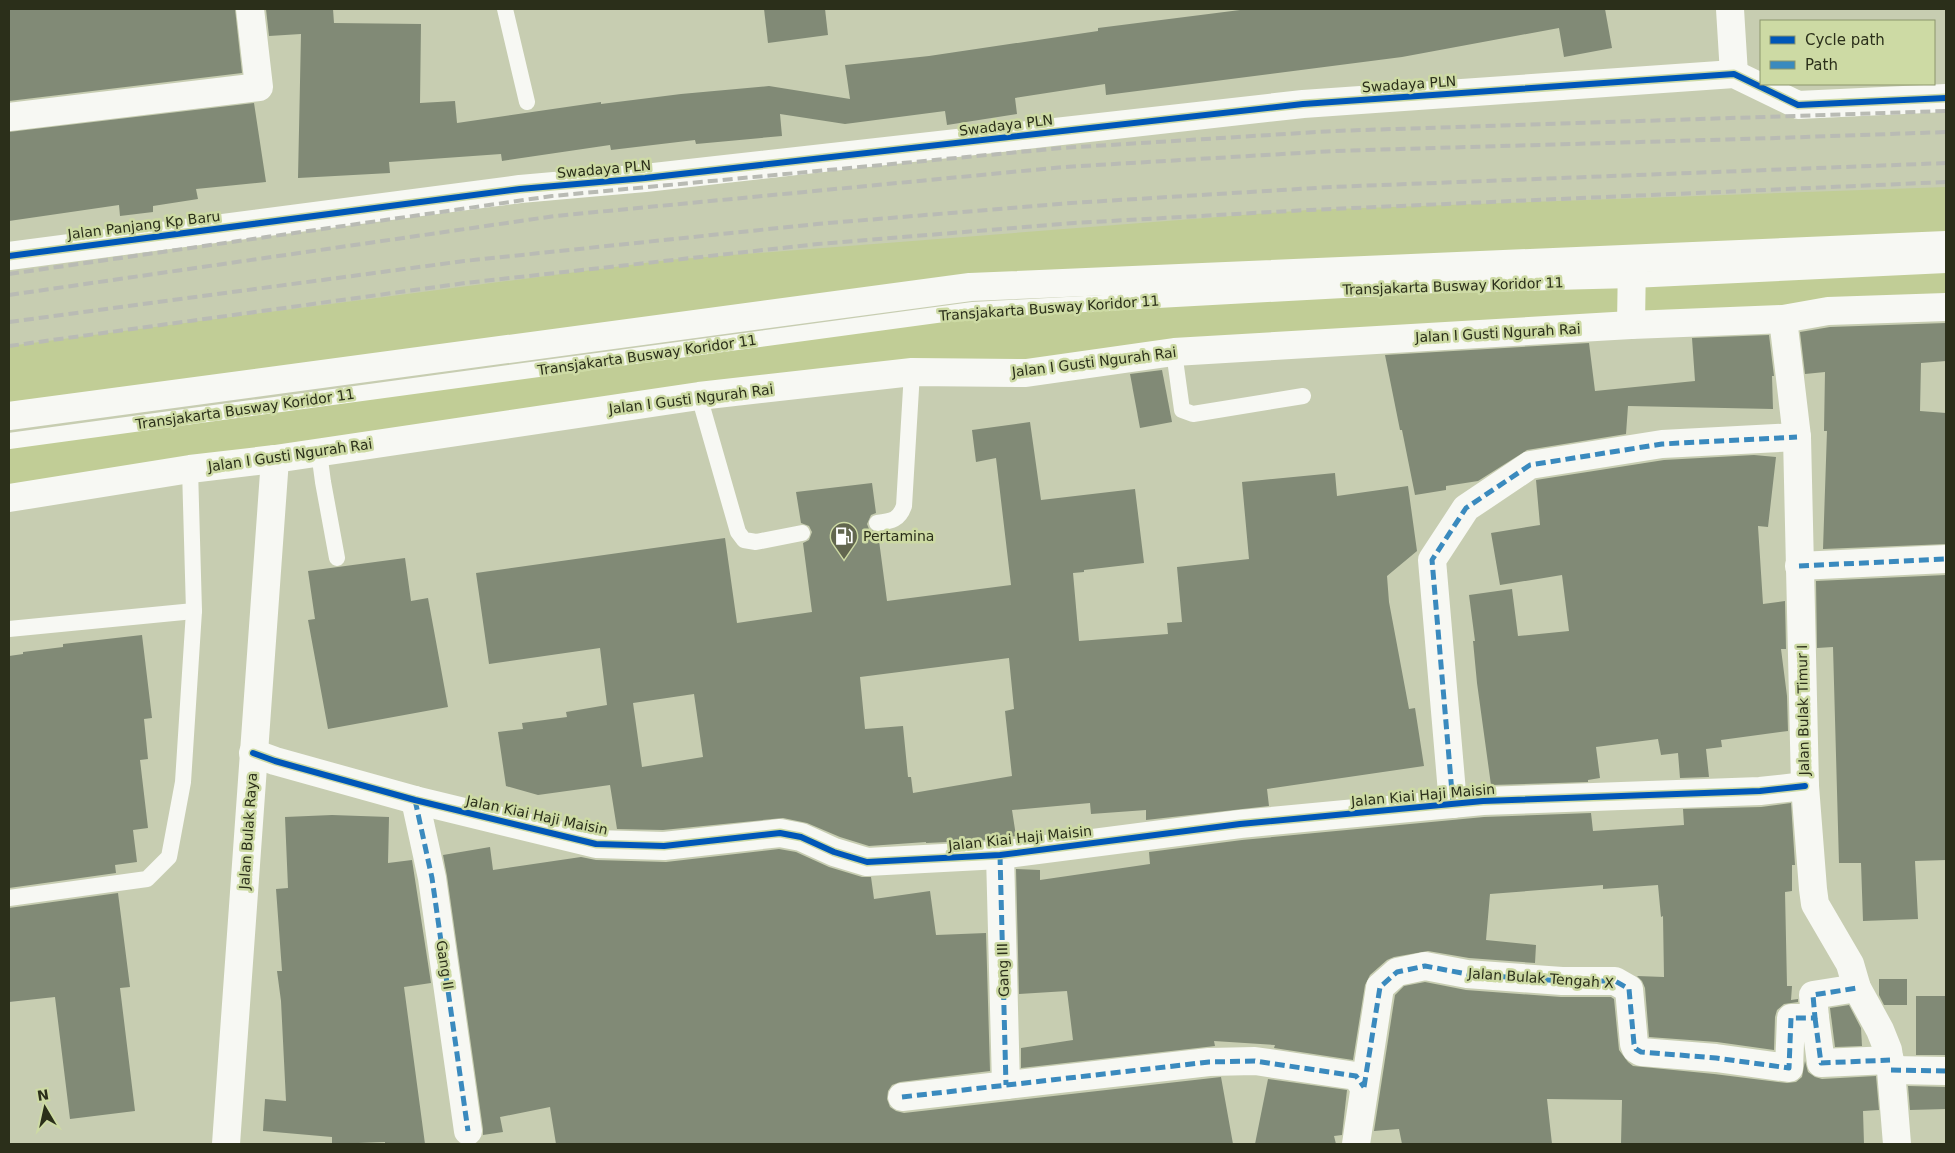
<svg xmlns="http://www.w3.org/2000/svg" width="1955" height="1153" font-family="'DejaVu Sans',sans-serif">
	<rect width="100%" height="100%" fill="#c7cdb1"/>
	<g fill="#c1cd96">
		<polygon points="1946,187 1946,245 970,287 9,416 9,346 668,260 1308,210"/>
		<polygon points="1946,265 1946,308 912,372 9,498 9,441 973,310"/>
	</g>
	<g fill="#818a76" fill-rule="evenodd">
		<polygon points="9,9 235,9 242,73 9,101"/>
		<polygon points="266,9 333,9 334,23 421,24 420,103 455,101 457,123 601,102 601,104 681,94 769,86 850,99 845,65 929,56 1098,31 1098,28 1248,9 1605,9 1612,48 1564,57 1559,28 1402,57 1106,95 1105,84 1015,98 1017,114 947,125 945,111 845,124 780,114 782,136 696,144 695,140 611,150 610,145 502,161 501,154 389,162 390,173 298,178 301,34 269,36"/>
		<polygon points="764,9 825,9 828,35 768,43"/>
		<polygon points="254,103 266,182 196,189 198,199 153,206 153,212 120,216 119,205 9,221 9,132"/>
		<polygon points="1946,323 1946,361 1921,363 1920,411 1946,413 1946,544 1823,549 1827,431 1824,431 1825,372 1805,374 1800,332 1830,327"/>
		<polygon points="1769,335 1774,376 1772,376 1773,409 1628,406 1626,434 1527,450 1478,481 1446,486 1446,490 1415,495 1402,430 1400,430 1385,355 1589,343 1595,391 1695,381 1692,338"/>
		<polygon points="1162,370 1172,422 1140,428 1130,374"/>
		<path d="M1030,422L1041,500L1135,489L1144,563L1084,570V572L1073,573L1079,641L1168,634L1167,623L1182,622L1177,567L1249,559L1242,482L1335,473L1337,496L1408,486L1417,551L1387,576L1389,602L1409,709L1415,708L1424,766L1267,789L1269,806L1146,820V810L1091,814L1090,803L1012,810L1016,836L989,840L926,843V842L869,846L840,837L807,823L783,818L663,830L617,829L610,785L538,795L506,786L498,732L523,729L522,723L567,717L566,712L607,705L600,648L489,664L476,573L725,538L737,623L812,612L803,543L809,540L812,532L809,526L801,523L796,492L872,483L876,513L871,515L867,524L869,529L878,533L887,601L1011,585L996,458L976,462L972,430ZM1009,658L1014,709L1005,711L1012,776L913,793L911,777H908L903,726L865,729L860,677ZM694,694L703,757L642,767L633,703Z"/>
		<polygon points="1754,455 1776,457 1768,527 1758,526 1763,604 1785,601 1786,649 1781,649 1787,696 1788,731 1721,740 1722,747 1706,749 1709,777 1680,778 1678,753 1661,755 1658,739 1596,747 1600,778 1588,780 1588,782 1491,785 1477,683 1473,641 1475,641 1469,595 1512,589 1518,636 1569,631 1562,575 1500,585 1491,533 1540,525 1536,480 1664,460"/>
		<polygon points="405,558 411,601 428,598 448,707 328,729 308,620 315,619 308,571"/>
		<polygon points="1946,575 1946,860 1915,861 1918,919 1863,921 1861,863 1839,863 1833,647 1817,648 1816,581"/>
		<polygon points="142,635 152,718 144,719 148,759 140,760 148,828 133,830 137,862 115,865 116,873 9,888 9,656 23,654 23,652 63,647 63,644"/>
		<polygon points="1791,803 1795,865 1792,865 1792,891 1785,892 1787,986 1792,986 1791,1000 1798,999 1798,1002 1784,1004 1777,1010 1775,1017 1774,1050 1717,1042 1649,1037 1645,988 1642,981 1637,976 1664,977 1663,916 1661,917 1658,885 1603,889 1603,885 1490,894 1486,940 1536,945 1535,963 1469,958 1428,951 1394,957 1387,960 1370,975 1365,985 1353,1060 1274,1048 1275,1045 1214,1041 1215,1046 1021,1068 1021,1048 1073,1040 1067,991 1019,994 1016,869 1040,870 1040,880 1150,864 1149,852 1242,840 1484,817 1591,813 1593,831 1684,825 1683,809 1761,807"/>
		<polygon points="332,815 389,817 388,863 412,860 431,983 404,987 425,1144 385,1144 385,1142 332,1144 332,1137 263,1131 265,1099 286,1101 281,1001 277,971 282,971 276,889 288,888 285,817"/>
		<polygon points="490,847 493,870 581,857 596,860 666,862 779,849 796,852 829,867 862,877 871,877 874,899 930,891 936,935 986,933 990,1071 900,1082 892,1085 888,1091 887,1099 890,1107 896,1111 904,1113 1221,1077 1233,1144 556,1144 550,1107 500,1117 503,1132 483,1135 483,1129 447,876 443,855"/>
		<polygon points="118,893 130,987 120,988 135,1111 70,1119 55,997 9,1002 9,908"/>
		<polygon points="1879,979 1907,979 1907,1005 1884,1005 1879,995"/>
		<polygon points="1425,982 1466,990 1561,997 1611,997 1614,999 1619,1050 1628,1062 1633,1066 1714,1074 1787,1083 1796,1082 1802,1077 1805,1061 1808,1072 1815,1077 1822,1079 1876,1076 1879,1110 1863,1111 1864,1144 1621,1144 1622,1100 1547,1099 1552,1144 1402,1144 1399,1129 1374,1131 1395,995 1404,986"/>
		<rect x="1916" y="996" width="30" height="59"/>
		<polygon points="1849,1005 1861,1028 1862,1046 1835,1047 1830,1008"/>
		<polygon points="1268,1079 1347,1090 1342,1135 1334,1136 1336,1144 1255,1144"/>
		<polygon points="1908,1086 1946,1087 1946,1109 1910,1110"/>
	</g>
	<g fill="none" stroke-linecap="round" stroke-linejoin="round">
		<g stroke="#f7f8f3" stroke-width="16">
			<polyline points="505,9 527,102"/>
			<polyline points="1174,352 1182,410 1193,414 1303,396"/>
			<polyline points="699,396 738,532 744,540 756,542 802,533"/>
			<polyline points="9,441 973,310 1436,285 1632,280 1946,265"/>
			<polyline points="319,452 323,482 337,558"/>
			<path d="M877,523C892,521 899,520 904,506L912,372"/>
			<polyline points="9,629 194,611"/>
			<polyline points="9,898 147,879 169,857 183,782 194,611 190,469"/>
		</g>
		<g stroke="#f7f8f3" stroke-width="28">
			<polyline points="1730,9 1734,74"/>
			<polyline points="9,117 259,87 250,9"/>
			<polyline points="9,256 520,189 645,178 1303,104 1734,74 1798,105 1946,98"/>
			<polyline points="1799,566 1946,559"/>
			<polyline points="253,753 275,761 415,800 596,844 664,846 780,833 801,837 834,852 867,862 1000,855 1240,824 1483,801 1760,791 1805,786"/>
			<polyline points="415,800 432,878 468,1131"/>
			<polyline points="1453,804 1432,560 1466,508 1530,465 1662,444 1797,437"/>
			<polyline points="1000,855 1006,1085"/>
			<polyline points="1815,1018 1821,1063 1890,1060"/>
			<polyline points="1891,1070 1946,1071"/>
			<polyline points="902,1097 1209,1062 1255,1061 1356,1076 1364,1087"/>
			<polyline points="226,1144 275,459"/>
			<polyline points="1356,1144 1380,987 1397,972 1425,966 1467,974 1562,981 1615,981 1629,989 1634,1044 1636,1049 1641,1052 1716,1058 1789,1068 1791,1018 1815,1018 1813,995 1857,988"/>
		</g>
		<polyline stroke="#f7f8f3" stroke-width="28" points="1783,319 1797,437 1805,786 1813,889 1815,904 1850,964 1857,988 1880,1030 1888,1050 1891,1070 1897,1144"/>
		<g stroke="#f7f8f3" stroke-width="28">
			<polyline points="1631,325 1632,259"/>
			<polyline points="9,416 970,287 1946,245"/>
			<polyline points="9,498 190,469 275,459 699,396 912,372 1026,373 1174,352 1631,325 1783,319 1828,311 1946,307"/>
		</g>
		<g stroke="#b9bbb4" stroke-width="4" stroke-dasharray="10 5" stroke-linecap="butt">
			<polyline points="9,274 552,196 1062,148 1333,131 1946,111"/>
			<polyline points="9,295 555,216 1064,167 1333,151 1776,138 1946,132"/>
			<polyline points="9,322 464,261 817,224 1071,203 1331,187 1946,163"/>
			<polyline points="9,346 465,283 818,244 1074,223 1308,210 1946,182"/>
		</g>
		<g stroke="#3a8abe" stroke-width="5" stroke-dasharray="10 5" stroke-linecap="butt">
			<polyline points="1799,566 1946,559"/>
			<polyline points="415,800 432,878 468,1131"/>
			<polyline points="1453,804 1432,560 1466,508 1530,465 1662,444 1797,437"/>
			<polyline points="1000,855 1006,1085"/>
			<polyline points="1815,1018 1821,1063 1890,1060"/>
			<polyline points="1891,1070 1946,1071"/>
			<polyline points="1364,1087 1380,987 1397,972 1425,966 1467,974 1562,981 1615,981 1629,989 1634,1044 1636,1049 1641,1052 1716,1058 1789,1068 1791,1018 1815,1018 1813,995 1857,988"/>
			<polyline points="902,1097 1209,1062 1255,1061 1356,1076 1364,1087"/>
		</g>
		<g stroke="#cddaa4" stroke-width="9">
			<g id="cycleway">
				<polyline points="9,256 520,189 645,178 1303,104 1734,74 1798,105 1946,98"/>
				<polyline points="253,753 275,761 415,800 596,844 664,846 780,833 801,837 834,852 867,862 1000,855 1240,824 1483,801 1760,791 1805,786"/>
			</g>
		</g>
		<use href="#cycleway" stroke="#0057b8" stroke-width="6"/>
	</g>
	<defs>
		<g id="fuel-pin" transform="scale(1.4375)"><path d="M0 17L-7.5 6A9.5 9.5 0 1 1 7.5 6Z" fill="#62664f" stroke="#cddaa4"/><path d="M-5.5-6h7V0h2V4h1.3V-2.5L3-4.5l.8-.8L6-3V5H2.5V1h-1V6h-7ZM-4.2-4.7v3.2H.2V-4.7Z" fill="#fff"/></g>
	</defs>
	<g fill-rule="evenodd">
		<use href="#fuel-pin" x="844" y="536"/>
	</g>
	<g text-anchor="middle" stroke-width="5" stroke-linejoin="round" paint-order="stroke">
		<g font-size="14" fill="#2b2f1a" stroke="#cddaa4">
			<text transform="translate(1409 84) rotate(-4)" y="5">Swadaya PLN</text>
			<text transform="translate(1006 125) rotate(-7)" y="5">Swadaya PLN</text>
			<text transform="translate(604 169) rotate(-5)" y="5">Swadaya PLN</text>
			<text transform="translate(144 225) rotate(-7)" y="5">Jalan Panjang Kp Baru</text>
			<text transform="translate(1453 286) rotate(-2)" y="5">Transjakarta Busway Koridor 11</text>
			<text transform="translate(1049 308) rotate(-4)" y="5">Transjakarta Busway Koridor 11</text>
			<text transform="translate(1498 333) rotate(-3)" y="5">Jalan I Gusti Ngurah Rai</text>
			<text transform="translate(647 355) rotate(-8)" y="5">Transjakarta Busway Koridor 11</text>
			<text transform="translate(1094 362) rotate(-7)" y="5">Jalan I Gusti Ngurah Rai</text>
			<text transform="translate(691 399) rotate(-7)" y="5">Jalan I Gusti Ngurah Rai</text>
			<text transform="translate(245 409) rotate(-8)" y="5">Transjakarta Busway Koridor 11</text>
			<text transform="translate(290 455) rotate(-8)" y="5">Jalan I Gusti Ngurah Rai</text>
			<text transform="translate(1803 710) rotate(-91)" y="5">Jalan Bulak Timur I</text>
			<text transform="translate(1423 795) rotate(-5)" y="5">Jalan Kiai Haji Maisin</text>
			<text transform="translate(537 815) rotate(12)" y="5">Jalan Kiai Haji Maisin</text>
			<text transform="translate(248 831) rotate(-86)" y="5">Jalan Bulak Raya</text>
			<text transform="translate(1020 838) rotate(-6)" y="5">Jalan Kiai Haji Maisin</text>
			<text transform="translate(445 965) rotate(81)" y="5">Gang II</text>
			<text transform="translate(1003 970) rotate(-92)" y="5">Gang III</text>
			<text transform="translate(1541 978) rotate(4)" y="5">Jalan Bulak Tengah X</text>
		</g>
		<g font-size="14" fill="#2b2f1a" stroke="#cddaa4" text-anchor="start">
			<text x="863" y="541">Pertamina</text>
		</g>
	</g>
	<rect width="1955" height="1153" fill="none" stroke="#2b2f1a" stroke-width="20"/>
	<rect x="1760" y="20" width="175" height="65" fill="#cddaa4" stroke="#8c966d"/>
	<rect x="1770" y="36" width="25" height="8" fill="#0057b8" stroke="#8c966d"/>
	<text x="1805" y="45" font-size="15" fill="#2b2f1a">Cycle path</text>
	<rect x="1770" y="61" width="25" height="8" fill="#3a8abe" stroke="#8c966d"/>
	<text x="1805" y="70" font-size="15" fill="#2b2f1a">Path</text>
	<g transform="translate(45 1108) rotate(351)" stroke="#cddaa4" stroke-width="4" paint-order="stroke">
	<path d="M0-4L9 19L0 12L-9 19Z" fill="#2b2f1a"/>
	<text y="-8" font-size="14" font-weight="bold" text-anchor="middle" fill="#2b2f1a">N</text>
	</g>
</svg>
